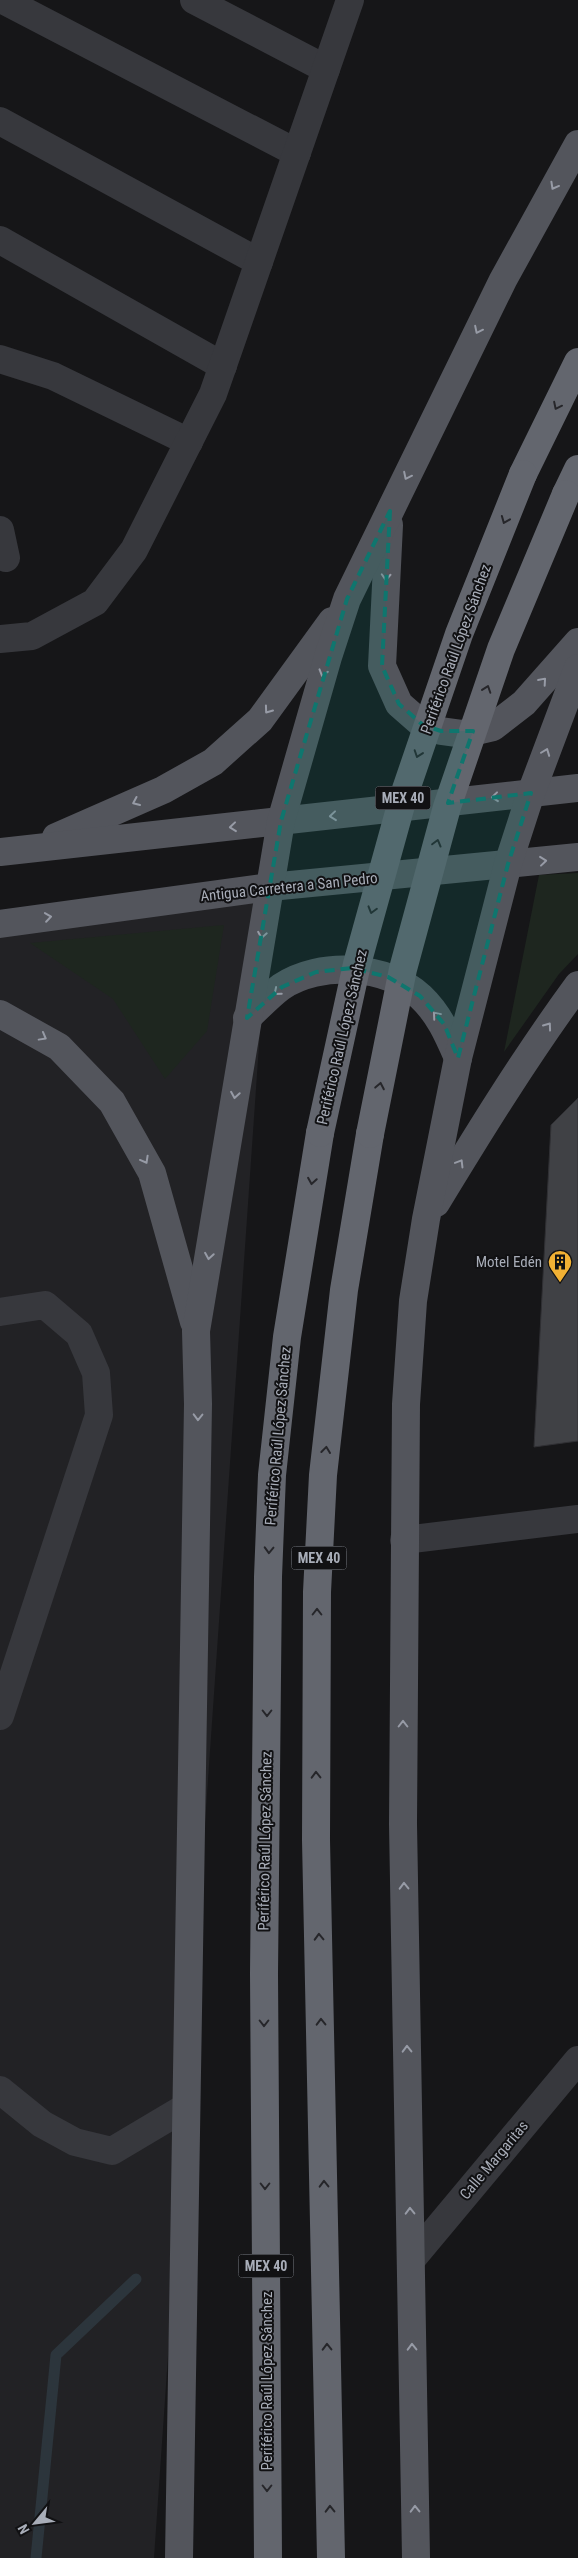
<svg xmlns="http://www.w3.org/2000/svg" width="578" height="2558" font-family="'Roboto Condensed',sans-serif">
	<rect width="100%" height="100%" fill="#161618"/>
	<polygon fill="#222225" points="270,887 154,2558 0,2558 0,915"/>
	<g fill="#1e261f">
		<polygon points="578,873 578,954 559,974 504,1052 539,875"/>
		<polygon points="224,925 207,1031 165,1079 113,999 30,943"/>
	</g>
	<g fill="none" stroke-linecap="round" stroke-linejoin="round">
		<polyline stroke="#2c353c" stroke-width="11" points="36,2558 56,2355 136,2279"/>
	</g>
	<polygon fill="#404145" stroke="#303034" points="578,1098 578,1441 534,1447 551,1125"/>
	<g fill="none" stroke-linecap="round" stroke-linejoin="round">
		<g stroke="#37383d" stroke-width="28">
			<polyline points="3,0 297,153"/>
			<polyline points="194,0 326,69"/>
			<polyline points="0,121 259,262"/>
			<polyline points="0,240 223,366"/>
			<polyline points="0,359 53,376 189,442"/>
			<polyline points="0,530 6,558"/>
			<polyline points="0,639 32,636 95,602 134,550 213,394 350,0"/>
			<polyline points="0,1312 45,1305 79,1334 96,1373 99,1415 0,1716"/>
			<polyline points="404,1540 578,1519"/>
			<polyline points="0,2090 42,2124 75,2142 112,2151 186,2107"/>
			<polyline points="411,2260 578,2060"/>
		</g>
		<g stroke="#53555c" stroke-width="28">
			<polyline points="389,525 382,666 399,704 423,725 441,731 463,734 493,727 524,703 578,642"/>
			<polyline points="56,837 163,790 213,762 260,720 332,621"/>
			<polyline points="0,852 578,788"/>
			<polyline points="0,924 270,887 578,857"/>
			<polyline points="0,1014 59,1047 112,1102 152,1173 194,1322"/>
			<path d="M247,1018C258,1008 269,996 281,987C320,961 386,964 421,997C439,1014 448,1035 458,1058"/>
			<path d="M436,1203C481,1129 526,1056 578,985"/>
			<polyline points="179,2558 198,1404 196,1331 281,821 328,657 347,599 390,511 503,280 578,144"/>
			<polyline points="416,2558 403,1824 406,1404 413,1301 426,1219 458,1058 508,864 531,793 578,668"/>
		</g>
		<g stroke="#63666e" stroke-width="28">
			<polyline points="523,474 578,362"/>
			<polyline points="566,494 578,469"/>
			<polyline points="268,2558 264,1974 268,1577 272,1475 287,1337 320,1133"/>
			<polyline points="331,2558 316,1840 317,1592 323,1475 344,1290 370,1134"/>
		</g>
		<g stroke="#63666e" stroke-width="28">
			<polyline points="320,1133 357,964 403,798 459,634 523,474"/>
			<polyline points="370,1134 403,969 447,807 501,649 566,494"/>
		</g>
	</g>
	<defs><path id="oneway-chevron" d="M-2-3.5L2.5 0L-2 3.5" fill="none" stroke-width="1.6" stroke-linecap="round" stroke-linejoin="round" transform="scale(1.25)"/></defs>
	<g stroke="#979ba6">
		<use href="#oneway-chevron" transform="translate(554 186) rotate(119)"/>
		<use href="#oneway-chevron" transform="translate(478 330) rotate(116)"/>
		<use href="#oneway-chevron" transform="translate(407 476) rotate(116)"/>
		<use href="#oneway-chevron" transform="translate(386 577) rotate(93)"/>
		<use href="#oneway-chevron" transform="translate(323 673) rotate(106)"/>
		<use href="#oneway-chevron" transform="translate(543 681) rotate(-49)"/>
		<use href="#oneway-chevron" transform="translate(268 710) rotate(126)"/>
		<use href="#oneway-chevron" transform="translate(546 752) rotate(-69)"/>
		<use href="#oneway-chevron" transform="translate(495 797) rotate(174)"/>
		<use href="#oneway-chevron" transform="translate(136 802) rotate(156)"/>
		<use href="#oneway-chevron" transform="translate(333 816) rotate(174)"/>
		<use href="#oneway-chevron" transform="translate(233 827) rotate(174)"/>
		<use href="#oneway-chevron" transform="translate(543 861) rotate(-6)"/>
		<use href="#oneway-chevron" transform="translate(48 917) rotate(-8)"/>
		<use href="#oneway-chevron" transform="translate(262 935) rotate(100)"/>
		<use href="#oneway-chevron" transform="translate(277 992) rotate(140)"/>
		<use href="#oneway-chevron" transform="translate(436 1015) rotate(-130)"/>
		<use href="#oneway-chevron" transform="translate(548 1026) rotate(-54)"/>
		<use href="#oneway-chevron" transform="translate(43 1037) rotate(29)"/>
		<use href="#oneway-chevron" transform="translate(235 1095) rotate(99)"/>
		<use href="#oneway-chevron" transform="translate(145 1160) rotate(61)"/>
		<use href="#oneway-chevron" transform="translate(460 1163) rotate(-59)"/>
		<use href="#oneway-chevron" transform="translate(209 1256) rotate(99)"/>
		<use href="#oneway-chevron" transform="translate(198 1417) rotate(91)"/>
		<use href="#oneway-chevron" transform="translate(403 1724) rotate(-90)"/>
		<use href="#oneway-chevron" transform="translate(404 1886) rotate(-91)"/>
		<use href="#oneway-chevron" transform="translate(407 2049) rotate(-91)"/>
		<use href="#oneway-chevron" transform="translate(410 2211) rotate(-91)"/>
		<use href="#oneway-chevron" transform="translate(412 2347) rotate(-91)"/>
		<use href="#oneway-chevron" transform="translate(415 2509) rotate(-91)"/>
	</g>
	<g stroke="#26262a">
		<use href="#oneway-chevron" transform="translate(557 406) rotate(116)"/>
		<use href="#oneway-chevron" transform="translate(505 520) rotate(112)"/>
		<use href="#oneway-chevron" transform="translate(487 689) rotate(-71)"/>
		<use href="#oneway-chevron" transform="translate(418 754) rotate(109)"/>
		<use href="#oneway-chevron" transform="translate(437 843) rotate(-75)"/>
		<use href="#oneway-chevron" transform="translate(372 910) rotate(106)"/>
		<use href="#oneway-chevron" transform="translate(380 1086) rotate(-79)"/>
		<use href="#oneway-chevron" transform="translate(312 1181) rotate(99)"/>
		<use href="#oneway-chevron" transform="translate(326 1450) rotate(-83)"/>
		<use href="#oneway-chevron" transform="translate(269 1550) rotate(92)"/>
		<use href="#oneway-chevron" transform="translate(317 1612) rotate(-90)"/>
		<use href="#oneway-chevron" transform="translate(267 1713) rotate(90)"/>
		<use href="#oneway-chevron" transform="translate(316 1775) rotate(-91)"/>
		<use href="#oneway-chevron" transform="translate(319 1937) rotate(-92)"/>
		<use href="#oneway-chevron" transform="translate(321 2022) rotate(-91)"/>
		<use href="#oneway-chevron" transform="translate(264 2023) rotate(90)"/>
		<use href="#oneway-chevron" transform="translate(324 2184) rotate(-91)"/>
		<use href="#oneway-chevron" transform="translate(265 2186) rotate(90)"/>
		<use href="#oneway-chevron" transform="translate(327 2347) rotate(-91)"/>
		<use href="#oneway-chevron" transform="translate(267 2488) rotate(90)"/>
		<use href="#oneway-chevron" transform="translate(330 2509) rotate(-91)"/>
	</g>
	<path fill="#0f766e" fill-opacity="0.2" stroke="#0f766e" stroke-width="4" stroke-dasharray="10 6" stroke-linejoin="round" d="M390,511L382,666L399,704L423,725L441,731H473L448,803L531,793L508,864L458,1058L444,1024L420,996L388,977L352,968L316,972L282,987L247,1018L281,821L347,599Z"/>
	<defs>
		<g id="building-pin" transform="scale(1.25)"><path d="M0 17L-7.5 6A9.5 9.5 0 1 1 7.5 6Z" fill="#f2b134" stroke="#111113"/><path d="M-4-6H4V6H1V3H-1V6H-4ZM-2.5-4.3h1.7v1.8h-1.7ZM.8-4.3h1.7v1.8H.8ZM-2.5-1h1.7V.8h-1.7ZM.8-1h1.7V.8H.8Z" fill="#111"/></g>
	</defs>
	<g fill-rule="evenodd">
		<use href="#building-pin" x="560" y="1262"/>
	</g>
	<g text-anchor="middle" stroke-width="4" stroke-linejoin="round" paint-order="stroke">
		<g fill="#111113" stroke="#7b7e86" stroke-width="1">
			<rect x="375.5" y="786.5" width="55" height="23" rx="4"/>
			<rect x="291.5" y="1546.5" width="55" height="23" rx="4"/>
			<rect x="238.5" y="2254.5" width="55" height="23" rx="4"/>
		</g>
		<g font-size="14" font-weight="bold" fill="#a8adb8">
			<text x="403" y="803">MEX 40</text>
			<text x="319" y="1563">MEX 40</text>
			<text x="266" y="2271">MEX 40</text>
		</g>
		<g font-size="15" fill="#a8adb8" stroke="#111113">
			<text transform="translate(456 649) rotate(-70)" y="5">Periférico Raúl López Sánchez</text>
			<text transform="translate(289 887) rotate(-6)" y="5">Antigua Carretera a San Pedro</text>
			<text transform="translate(342 1037) rotate(-77)" y="5">Periférico Raúl López Sánchez</text>
			<text transform="translate(278 1436) rotate(-85)" y="5">Periférico Raúl López Sánchez</text>
			<text transform="translate(265 1841) rotate(-89)" y="5">Periférico Raúl López Sánchez</text>
			<text transform="translate(494 2160) rotate(-50)" y="5">Calle Margaritas</text>
			<text transform="translate(267 2381) rotate(-90)" y="5">Periférico Raúl López Sánchez</text>
		</g>
		<g font-size="15" fill="#a8adb8" stroke="#111113" text-anchor="end">
			<text x="542" y="1267">Motel Edén</text>
		</g>
	</g>
	<g transform="translate(35 2523) rotate(241)" stroke="#111113" stroke-width="4" paint-order="stroke">
	<path d="M0-4L9 19L0 12L-9 19Z" fill="#a8adb8"/>
	<text y="-8" font-size="14" font-weight="bold" text-anchor="middle" fill="#a8adb8">N</text>
	</g>
</svg>
